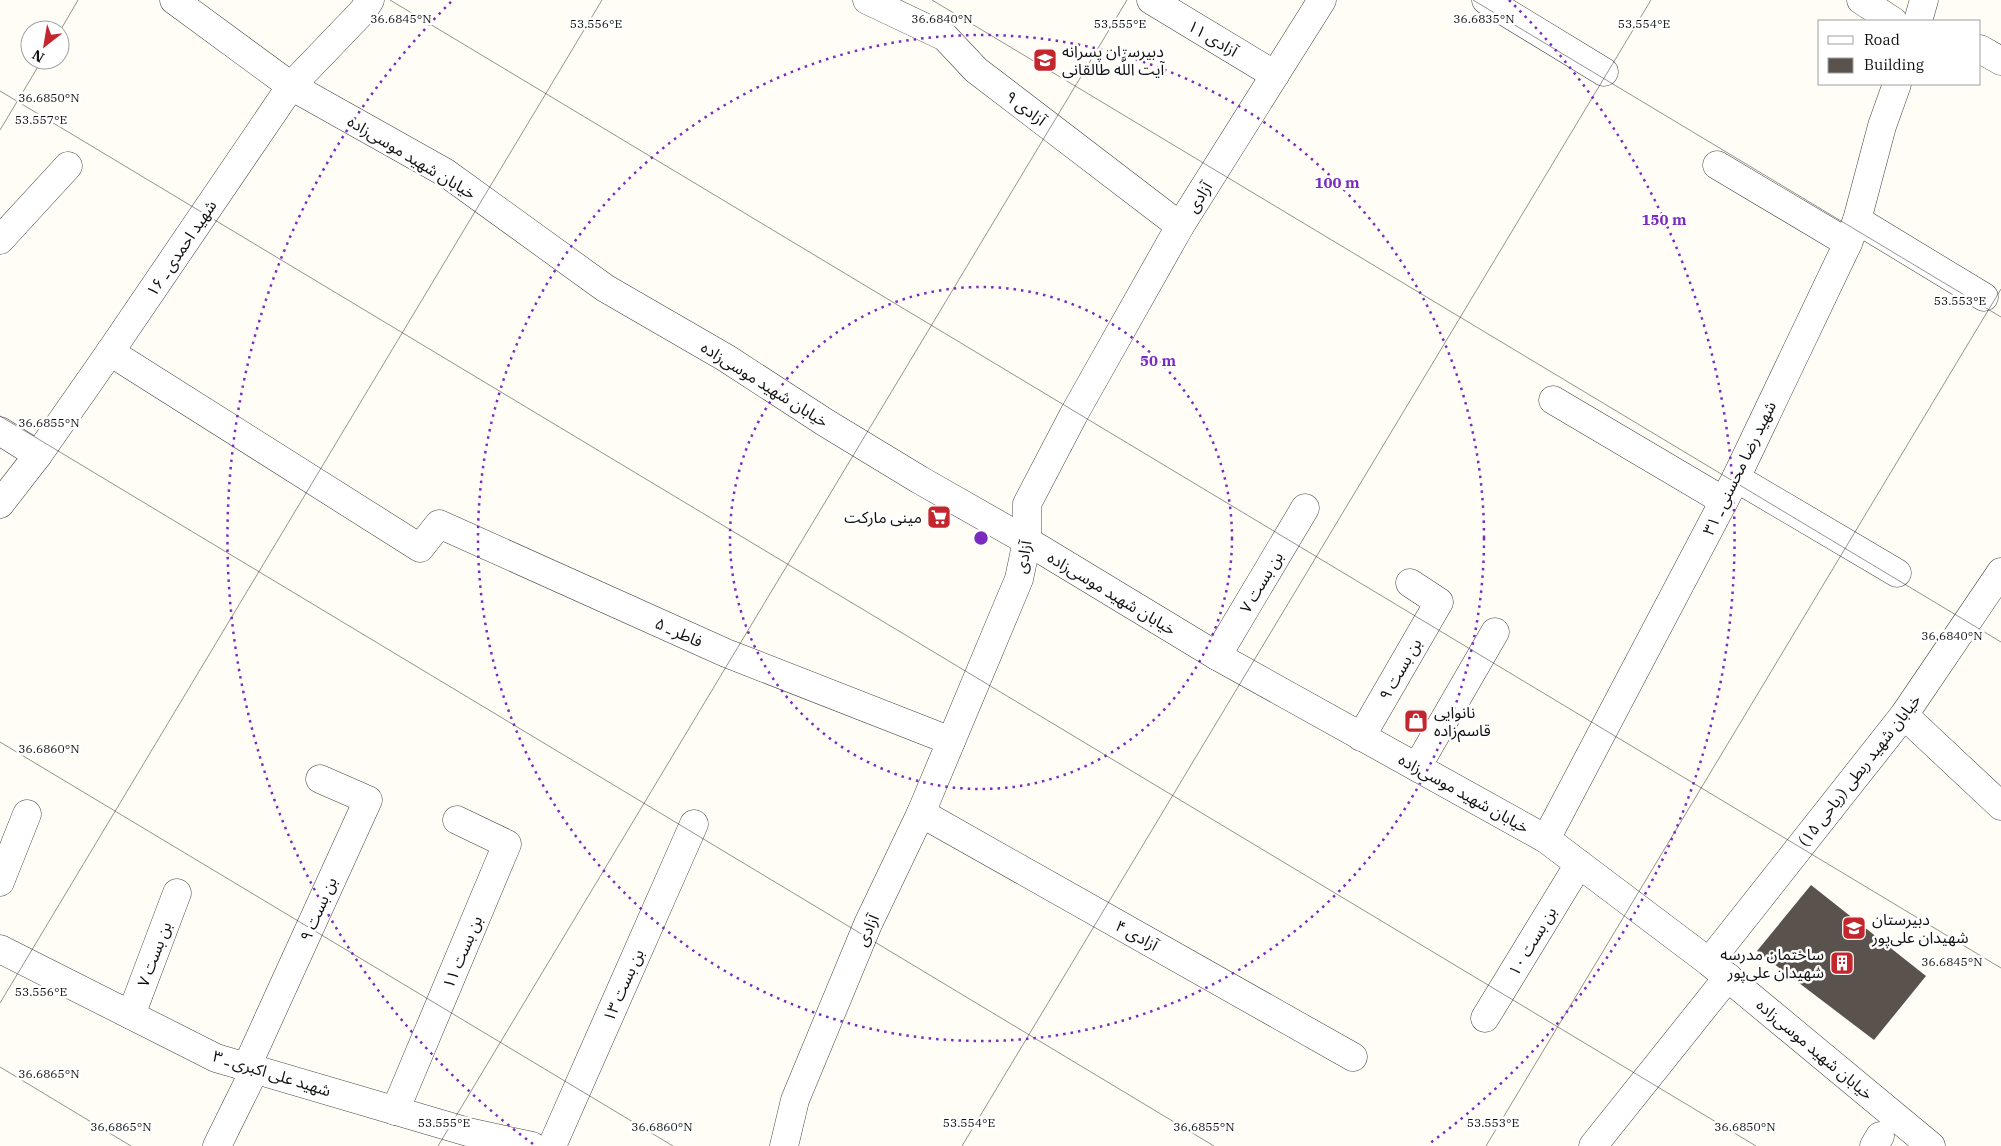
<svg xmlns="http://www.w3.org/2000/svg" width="2001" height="1146" font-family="'IBM Plex Serif','Noto Sans Arabic',serif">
	<rect width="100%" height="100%" fill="#fffdf5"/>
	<polygon fill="#5a524d" points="1811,885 1926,976 1874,1040 1757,951"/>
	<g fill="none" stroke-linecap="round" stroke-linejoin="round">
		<g stroke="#444" stroke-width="29">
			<g id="minor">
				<polyline points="174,0 291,86 446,173 605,288 726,358 826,423 920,480 1027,541 1217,656 1546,839 1709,962 1931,1146"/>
				<polyline points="867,0 945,37 976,70 1180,226"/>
				<polyline points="1151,0 1275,75"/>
				<polyline points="1486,0 1604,72"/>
				<polyline points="1861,0 1893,21"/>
				<polyline points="1918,21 1924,0"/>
				<polyline points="1980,49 2001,61"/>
				<polyline points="1717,165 1848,243"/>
				<polyline points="1857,220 1984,297"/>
				<polyline points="0,240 68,166"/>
				<polyline points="110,352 420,548 439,524 726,653 951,741"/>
				<polyline points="1553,400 1724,501"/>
				<polyline points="0,431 38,455"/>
				<polyline points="1736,478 1897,573"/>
				<polyline points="0,504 38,455 110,352 291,86 363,11 370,0"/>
				<polyline points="1217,656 1305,508"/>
				<polyline points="1904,715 2001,806"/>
				<polyline points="1361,737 1439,602 1410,583"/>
				<polyline points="1417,767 1495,632"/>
				<polyline points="921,813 1353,1057"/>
				<polyline points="1546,839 1736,478 1848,243 1857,220 1882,126 1897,84"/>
				<polyline points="0,882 27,814"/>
				<polyline points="0,949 216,1058 468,1132 532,1146"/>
				<polyline points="1709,962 1904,715 2001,572"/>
				<polyline points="131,1015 177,893"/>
				<polyline points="1485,1018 1579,864"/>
				<polyline points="247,1066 368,800 320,779"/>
				<polyline points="395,1111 507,844 457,820"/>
				<polyline points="217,1146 255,1069"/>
				<polyline points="552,1146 694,824"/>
				<polyline points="784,1146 795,1100 868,924 921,813 1019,579 1027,541 1027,504 1074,414 1180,226 1322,0"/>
				<polyline points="1593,1146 1728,977"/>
				<polyline points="1874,1146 1880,1136"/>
			</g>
		</g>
		<use href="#minor" stroke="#fff" stroke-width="28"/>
	</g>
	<path fill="none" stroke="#111" stroke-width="1" stroke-opacity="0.45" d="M390,0L2001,968M932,0L2001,642M1473,0L2001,317M60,31L78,0M0,91L1756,1146M0,130L42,60M0,416L1214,1146M0,742L673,1146M0,1003L602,0M0,1067L131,1146M438,1146L1127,0M962,1146L1651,0M1486,1146L2001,289"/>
	<g fill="none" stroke="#7b2cbf" stroke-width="2.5" stroke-dasharray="2.5 5">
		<circle cx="981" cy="538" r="251"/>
		<circle cx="981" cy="538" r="503"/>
		<path d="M533 1144A754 754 0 0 1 453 0M1509 0A754 754 0 0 1 1429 1144"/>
	</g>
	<defs>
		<g id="school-square" transform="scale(1.25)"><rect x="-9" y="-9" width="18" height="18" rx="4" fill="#c4262e" stroke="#fff"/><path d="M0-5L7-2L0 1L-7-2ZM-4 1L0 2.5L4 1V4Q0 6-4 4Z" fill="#fff"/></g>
		<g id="supermarket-square" transform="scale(1.25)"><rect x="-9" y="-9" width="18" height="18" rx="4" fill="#c4262e" stroke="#fff"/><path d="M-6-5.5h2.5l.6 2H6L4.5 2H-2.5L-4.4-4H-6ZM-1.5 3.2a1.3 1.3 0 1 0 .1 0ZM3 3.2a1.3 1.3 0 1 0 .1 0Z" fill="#fff"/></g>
		<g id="shop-square" transform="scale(1.25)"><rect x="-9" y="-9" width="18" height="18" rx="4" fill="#c4262e" stroke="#fff"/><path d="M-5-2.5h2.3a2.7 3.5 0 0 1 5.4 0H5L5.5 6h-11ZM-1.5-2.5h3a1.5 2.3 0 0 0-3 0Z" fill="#fff"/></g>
		<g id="building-square" transform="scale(1.25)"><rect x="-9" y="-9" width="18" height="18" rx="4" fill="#c4262e" stroke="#fff"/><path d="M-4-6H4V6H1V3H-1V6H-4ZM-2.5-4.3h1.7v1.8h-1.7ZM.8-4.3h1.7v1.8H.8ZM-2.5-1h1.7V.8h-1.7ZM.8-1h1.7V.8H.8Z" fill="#fff"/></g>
	</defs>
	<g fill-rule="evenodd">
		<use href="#school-square" x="1045" y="60"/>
		<use href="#supermarket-square" x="939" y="517"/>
		<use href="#shop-square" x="1416" y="721"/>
		<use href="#school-square" x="1854" y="928"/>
		<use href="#building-square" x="1842" y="963"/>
	</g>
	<g text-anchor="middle" stroke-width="5" stroke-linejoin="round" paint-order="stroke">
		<g font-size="16" fill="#111" stroke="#fff">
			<text transform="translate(1213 38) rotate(31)" y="6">آزادی ۱۱</text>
			<text transform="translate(1026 108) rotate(37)" y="6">آزادی ۹</text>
			<text transform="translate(412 157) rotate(31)" y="6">خیابان شهید موسی‌زاده</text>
			<text transform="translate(1199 197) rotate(-58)" y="6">آزادی</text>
			<text transform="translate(181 248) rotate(-56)" y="6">شهید احمدی ـ ۱۶</text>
			<text transform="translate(765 384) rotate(32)" y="6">خیابان شهید موسی‌زاده</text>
			<text transform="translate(1739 468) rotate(-64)" y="6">شهید رضا محسنی ـ ۳۱</text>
			<text transform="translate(1023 557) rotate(-80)" y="6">آزادی</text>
			<text transform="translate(1261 582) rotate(-59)" y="6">بن بست ۷</text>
			<text transform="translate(1112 593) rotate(31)" y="6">خیابان شهید موسی‌زاده</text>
			<text transform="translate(679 632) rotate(24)" y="6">فاطر ـ ۵</text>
			<text transform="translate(1400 669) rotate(-60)" y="6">بن بست ۹</text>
			<text transform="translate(1859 770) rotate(-52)" y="6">خیابان شهید ربطی (ریاحی ۱۵)</text>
			<text transform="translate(1464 793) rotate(29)" y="6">خیابان شهید موسی‌زاده</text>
			<text transform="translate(318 909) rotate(-66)" y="6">بن بست ۹</text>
			<text transform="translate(867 930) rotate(-66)" y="6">آزادی</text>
			<text transform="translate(1137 935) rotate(29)" y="6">آزادی ۴</text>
			<text transform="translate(1532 941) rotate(-59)" y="6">بن بست ۱۰</text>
			<text transform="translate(462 952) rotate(-67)" y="6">بن بست ۱۱</text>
			<text transform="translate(154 954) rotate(-69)" y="6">بن بست ۷</text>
			<text transform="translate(623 985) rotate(-66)" y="6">بن بست ۱۳</text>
			<text transform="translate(1815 1049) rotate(40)" y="6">خیابان شهید موسی‌زاده</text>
			<text transform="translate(272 1073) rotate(17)" y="6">شهید علی اکبری ـ ۳</text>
		</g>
		<g font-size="16" fill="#111" stroke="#fff" text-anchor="start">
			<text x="1062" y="57">دبیرستان پسرانه<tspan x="1062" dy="18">آیت اللَّه طالقانی</tspan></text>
			<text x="922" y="523" text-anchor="end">مینی مارکت</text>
			<text x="1434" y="718">نانوایی<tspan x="1434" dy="18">قاسم‌زاده</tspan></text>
			<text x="1872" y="925">دبیرستان<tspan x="1872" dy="18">شهیدان علی‌پور</tspan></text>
			<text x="1824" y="960" text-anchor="end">ساختمان مدرسه<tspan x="1824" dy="18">شهیدان علی‌پور</tspan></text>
		</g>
	</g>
	<g font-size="12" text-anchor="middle" fill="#111" stroke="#fff" stroke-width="5" stroke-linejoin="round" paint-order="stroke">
		<text x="401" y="23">36.6845°N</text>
		<text x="942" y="23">36.6840°N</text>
		<text x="1484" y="23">36.6835°N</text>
		<text x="596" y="28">53.556°E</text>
		<text x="1120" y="28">53.555°E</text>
		<text x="1644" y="28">53.554°E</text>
		<text x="49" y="102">36.6850°N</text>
		<text x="41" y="124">53.557°E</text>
		<text x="1960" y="305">53.553°E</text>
		<text x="49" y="427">36.6855°N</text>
		<text x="1952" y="640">36.6840°N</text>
		<text x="49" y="753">36.6860°N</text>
		<text x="1952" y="966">36.6845°N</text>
		<text x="41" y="996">53.556°E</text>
		<text x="49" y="1078">36.6865°N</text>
		<text x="444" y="1127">53.555°E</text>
		<text x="969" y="1127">53.554°E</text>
		<text x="1493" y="1127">53.553°E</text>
		<text x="121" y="1131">36.6865°N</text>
		<text x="662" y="1131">36.6860°N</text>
		<text x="1204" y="1131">36.6855°N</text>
		<text x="1745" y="1131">36.6850°N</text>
	</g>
	<circle cx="981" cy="538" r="8" fill="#7b2cbf" stroke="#fff" stroke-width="2.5"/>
	<g font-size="15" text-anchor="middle" font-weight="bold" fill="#7b2cbf" stroke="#fff" stroke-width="5" stroke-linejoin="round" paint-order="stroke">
		<text x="1337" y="188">100 m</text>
		<text x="1664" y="225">150 m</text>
		<text x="1158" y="366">50 m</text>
	</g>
	<rect x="1818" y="20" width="162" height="65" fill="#ffffff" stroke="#a0a0a0"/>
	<rect x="1828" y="36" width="25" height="8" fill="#ffffff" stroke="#a0a0a0"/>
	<text x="1864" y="45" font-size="15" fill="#111111">Road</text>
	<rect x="1828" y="58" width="25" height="15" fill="#5a524d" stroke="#a0a0a0"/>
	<text x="1864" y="70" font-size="15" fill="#111111">Building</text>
	<g transform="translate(45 45) rotate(211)"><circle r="24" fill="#ffffff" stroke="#a0a0a0"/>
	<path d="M0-4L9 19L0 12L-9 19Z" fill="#c4262e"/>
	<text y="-8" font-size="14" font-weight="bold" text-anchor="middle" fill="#111111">N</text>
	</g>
</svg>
